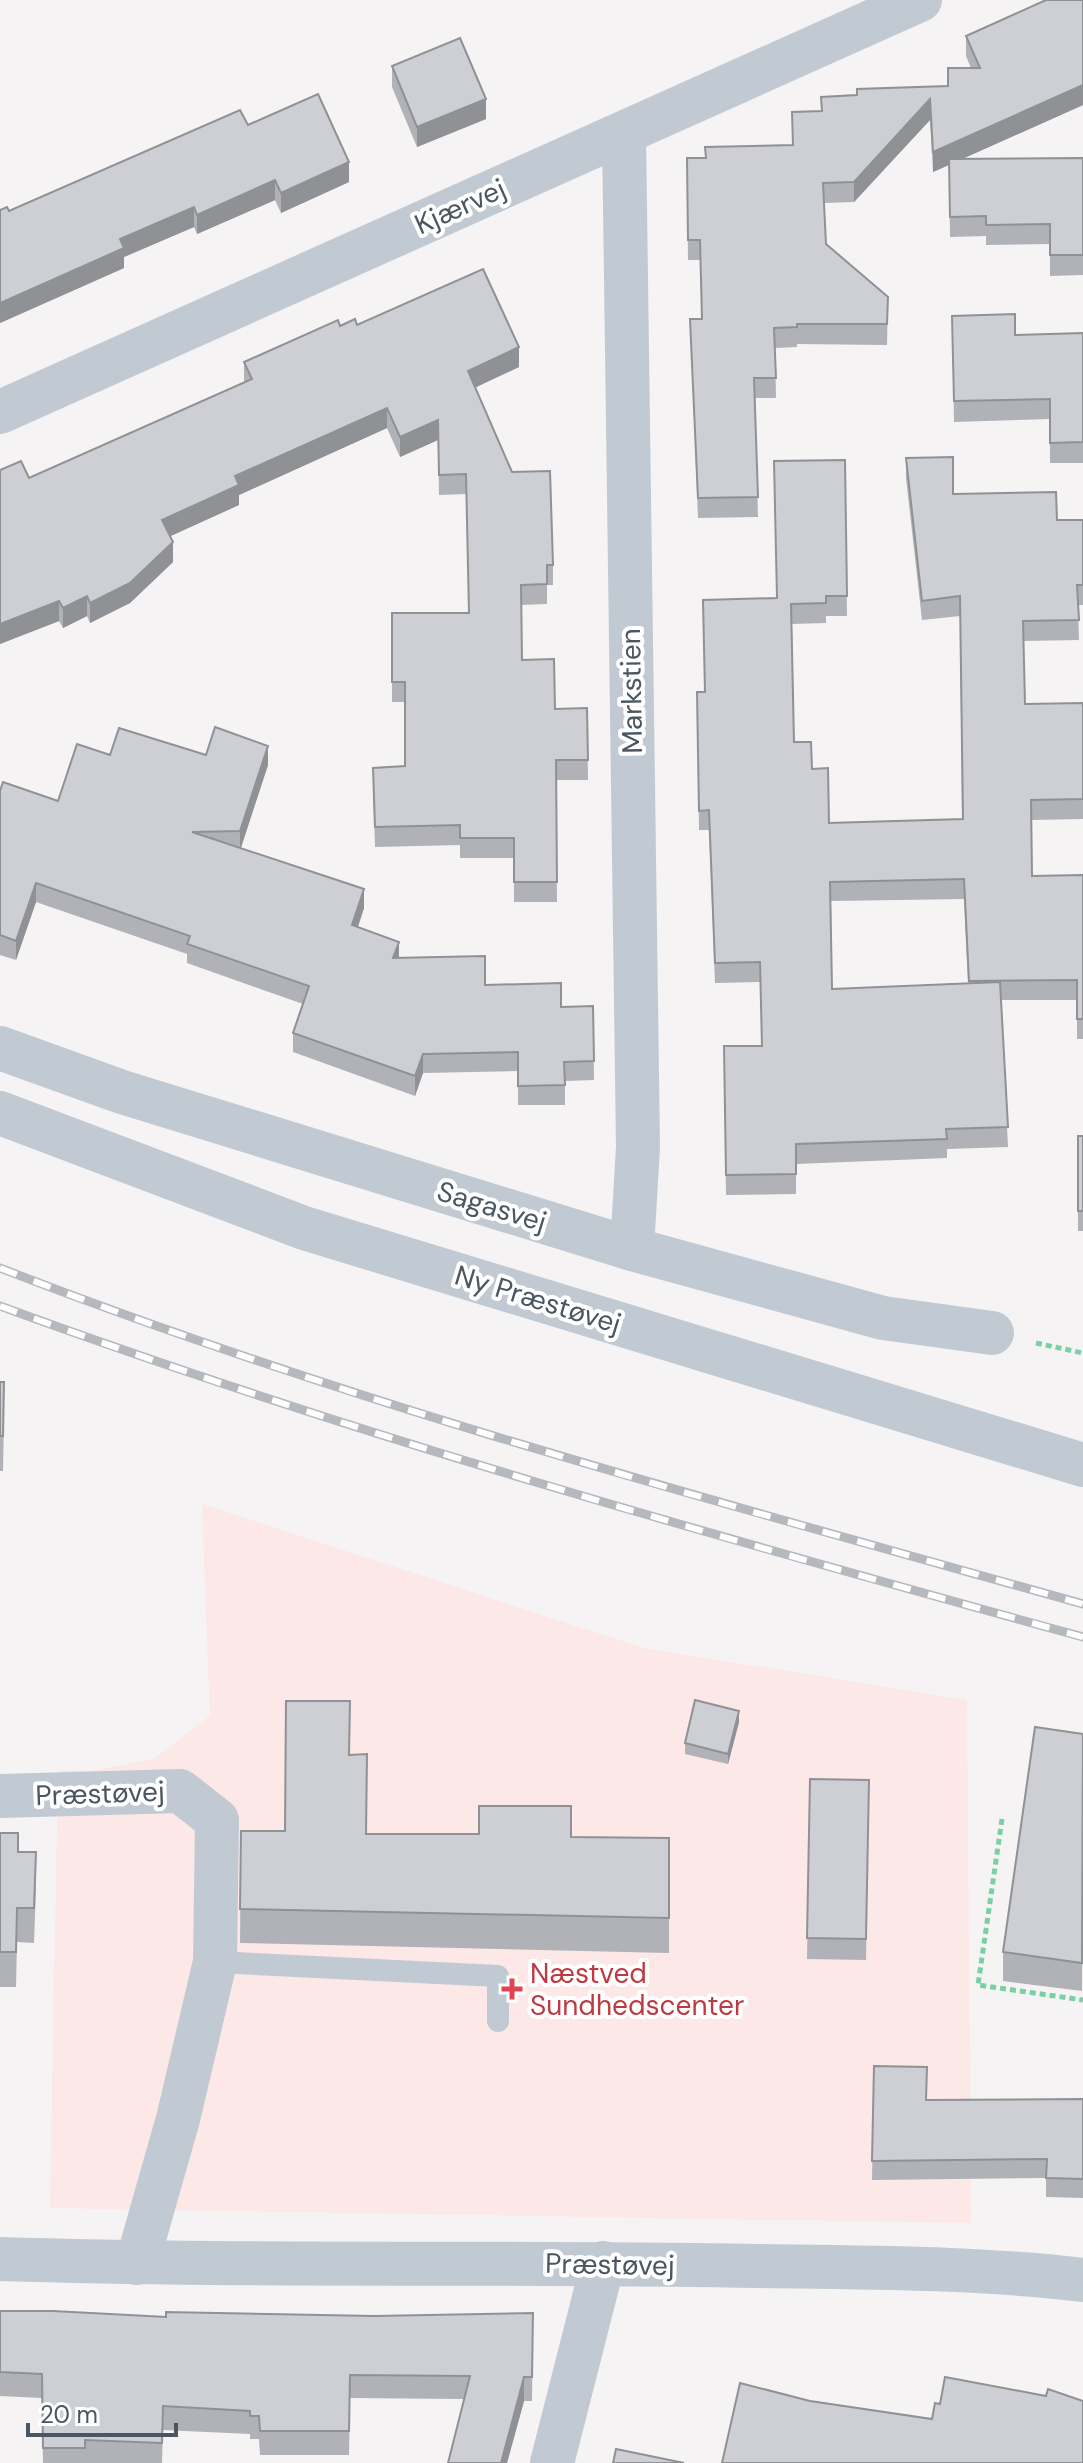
<svg xmlns="http://www.w3.org/2000/svg" width="1083" height="2463" font-family="'DM Sans',sans-serif">
	<rect width="100%" height="100%" fill="#f5f3f3"/>
	<polygon fill="#fce8e6" points="202,1504 643,1648 967,1700 971,2223 50,2208 58,1770 91,1771 154,1759 210,1716"/>
	<g fill="none" stroke-linecap="round" stroke-linejoin="round">
		<g stroke="#7ad0a6" stroke-width="5" stroke-dasharray="6 4" stroke-linecap="butt">
			<polyline points="1036,1343 1083,1353"/>
			<polyline points="1002,1819 978,1985 1083,2000"/>
		</g>
		<polyline stroke="#c1cad2" stroke-width="22" points="215,1962 498,1976 498,2021"/>
		<g stroke="#c1cad2" stroke-width="44">
			<polyline points="624,134 638,1147 632,1249"/>
			<polyline points="0,412 920,0"/>
			<polyline points="0,1048 122,1092 632,1249 883,1318 992,1333"/>
			<polyline points="0,1796 180,1791 217,1820 215,1962 178,2119 137,2263"/>
			<polyline points="552,2463 603,2263"/>
		</g>
		<g stroke="#c1cad2" stroke-width="44">
			<polyline points="0,1113 304,1228 1083,1465"/>
			<path d="M0,2259C252,2267 504,2261 757,2266C866,2268 975,2267 1083,2280"/>
		</g>
		<g stroke="#b5b8bd" stroke-width="9">
			<g id="rail">
				<path d="M0,1268C353,1405 719,1502 1083,1604"/>
				<path d="M0,1306C355,1436 719,1537 1083,1637"/>
			</g>
		</g>
		<use href="#rail" stroke="#fff" stroke-width="6" stroke-dasharray="18" stroke-linecap="butt"/>
	</g>
	<g fill="#b0b2b7" fill-rule="evenodd">
		<polygon points="966,36 1083,105 962,159 1083,158 1083,275 1050,276 1050,244 986,245 986,236 950,237 949,165 933,172 930,120 854,202 824,203 826,244 888,297 887,345 797,344 797,347 775,348 776,398 755,398 758,517 698,518 690,319 702,319 700,260 688,260 687,158 705,158 792,145 792,112 821,112 821,97 857,95 948,86 971,68 966,56"/>
		<polygon points="392,66 486,119 417,147 392,87"/>
		<polygon points="248,125 349,182 281,213 275,200 197,234 194,227 124,257 124,268 0,323 0,210 9,211"/>
		<polygon points="952,316 1015,335 1083,333 1083,463 1050,463 1050,419 954,422"/>
		<polygon points="357,325 519,367 475,387 553,565 553,585 547,585 547,604 521,605 522,660 555,709 587,708 588,780 556,780 557,902 514,902 514,858 460,858 460,845 375,847 373,788 405,766 405,702 392,702 392,613 469,613 466,494 439,495 438,440 400,457 387,428 239,495 239,505 170,536 173,562 130,603 90,623 87,616 63,628 59,621 0,644 0,470 29,478 244,383 244,362 340,326"/>
		<path d="M906,458L953,494L1057,520H1083V605H1078L1079,640L1023,641L1025,704L1083,703V819L1031,820L1032,876L1083,875V1039H1077V1000H1001L1008,1147L947,1149V1158L796,1164V1194L726,1195L724,1046H762L760,982L715,983L709,830H699L697,692H705L776,598L845,460L847,616H826V623L792,624L794,742L812,769L829,823L962,819L960,616L922,620L906,478ZM964,899L968,983L832,989L831,901Z"/>
		<polygon points="110,755 206,755 268,765 240,848 364,908 358,927 399,958 561,1007 593,1006 594,1080 565,1081 565,1105 518,1105 518,1071 423,1073 415,1096 293,1052 293,1033 303,1004 187,963 187,954 36,902 16,960 0,955 0,791 58,801"/>
		<polygon points="1083,1136 1083,1231 1078,1231 1078,1156"/>
		<polygon points="0,1382 4,1417 3,1471 0,1471"/>
		<polygon points="739,1722 728,1764 685,1754 685,1743"/>
		<polygon points="1083,1734 1082,1991 1003,1981 1003,1952"/>
		<polygon points="349,1755 366,1834 669,1838 669,1953 240,1943 241,1831 285,1831"/>
		<polygon points="810,1779 869,1780 866,1960 807,1959"/>
		<polygon points="0,1833 18,1852 36,1887 34,1943 17,1942 16,1987 0,1987"/>
		<polygon points="874,2066 927,2100 1083,2099 1083,2198 1046,2197 1046,2178 872,2180"/>
		<polygon points="0,2311 166,2317 374,2316 533,2313 532,2401 524,2401 507,2463 448,2463 464,2399 350,2398 349,2455 260,2455 259,2439 250,2439 250,2434 163,2430 162,2463 43,2463 42,2398 0,2396"/>
	</g>
	<g fill="#909195">
		<polygon points="1083,85 1083,105 933,172 933,152"/>
		<polygon points="486,99 486,119 417,147 417,127"/>
		<polygon points="930,99 930,120 854,202 854,182"/>
		<polygon points="349,162 349,182 281,213 281,193"/>
		<polygon points="275,180 275,200 197,234 197,215"/>
		<polygon points="194,207 194,227 124,257 124,268 0,323 0,303 120,239"/>
		<polygon points="519,347 519,367 468,391 468,371"/>
		<polygon points="387,408 387,428 239,495 239,505 162,540 162,520 235,476"/>
		<polygon points="438,420 438,440 400,457 400,437"/>
		<polygon points="173,542 173,562 130,603 90,623 90,603"/>
		<polygon points="87,596 87,616 63,628 63,608"/>
		<polygon points="59,601 59,621 0,644 0,624"/>
		<polygon points="268,746 268,765 240,851 240,831"/>
		<polygon points="36,883 36,902 16,960 16,941"/>
		<polygon points="364,889 364,908 352,944 352,925"/>
		<polygon points="399,942 399,961 393,958"/>
		<polygon points="423,1054 423,1073 415,1096 415,1076"/>
		<polygon points="739,1711 739,1722 728,1764 728,1754"/>
		<polygon points="524,2377 524,2401 507,2463 501,2463"/>
	</g>
	<g fill="#cdcfd5" stroke="#909195" stroke-width="2">
		<polygon points="1046,0 1083,0 1083,85 933,152 930,99 854,182 823,183 826,244 888,297 887,324 797,324 797,327 774,328 776,378 754,378 758,497 698,498 690,319 702,319 700,240 688,240 687,158 706,158 705,147 793,145 792,112 822,111 821,97 857,95 857,89 948,86 948,68 980,68 966,36"/>
		<polygon points="460,38 486,99 417,127 392,66"/>
		<polygon points="318,94 349,162 281,193 275,180 197,215 194,207 120,239 124,248 0,303 0,210 7,207 9,211 240,110 248,125"/>
		<polygon points="1083,158 1083,255 1050,255 1050,224 986,225 986,216 950,217 949,159"/>
		<polygon points="483,269 519,347 468,371 512,472 550,471 553,565 547,565 547,584 521,585 522,660 554,659 555,709 587,708 588,760 556,760 557,882 514,882 514,838 460,838 460,825 375,827 373,768 405,766 405,682 392,682 392,613 469,613 466,474 439,475 438,420 400,437 387,408 235,476 239,485 162,520 173,542 130,583 90,603 87,596 63,608 59,601 0,624 0,470 21,461 29,478 252,379 244,362 338,320 340,326 355,319 357,325"/>
		<polygon points="1015,314 1015,335 1083,333 1083,442 1050,443 1050,399 954,401 952,316"/>
		<polygon points="953,457 953,494 1056,492 1057,520 1083,520 1083,585 1077,585 1079,620 1023,621 1025,704 1083,703 1083,799 1031,800 1032,876 1083,875 1083,1019 1077,1019 1077,980 969,981 964,879 830,882 832,989 1000,982 1008,1127 946,1129 947,1139 796,1144 796,1174 726,1175 724,1046 762,1046 760,962 715,963 709,810 699,811 697,692 705,692 703,600 777,598 774,461 845,460 847,596 826,596 826,603 791,604 794,742 811,742 812,769 828,768 829,823 963,819 960,596 922,601 906,458"/>
		<polygon points="215,727 268,746 240,831 192,832 364,889 352,925 399,942 393,958 485,956 485,985 561,983 561,1007 593,1006 594,1061 564,1062 565,1085 518,1086 518,1052 423,1054 415,1076 293,1033 309,986 187,944 190,936 36,883 16,941 0,935 0,791 3,782 58,801 77,744 110,755 119,728 206,755"/>
		<rect x="1078" y="1136" width="5" height="75"/>
		<polygon points="0,1382 4,1382 3,1436 0,1436"/>
		<polygon points="695,1700 739,1711 728,1754 685,1743"/>
		<polygon points="286,1701 350,1701 349,1755 367,1754 366,1834 479,1834 479,1806 571,1806 571,1837 669,1838 669,1918 240,1909 241,1831 285,1831"/>
		<polygon points="1035,1727 1083,1734 1082,1963 1003,1952"/>
		<polygon points="810,1779 869,1780 866,1939 807,1938"/>
		<polygon points="0,1833 18,1833 18,1852 36,1852 34,1908 17,1908 16,1952 0,1952"/>
		<polygon points="874,2066 927,2067 926,2100 1083,2099 1083,2179 1046,2178 1047,2159 872,2161"/>
		<polygon points="0,2311 53,2311 166,2317 166,2312 374,2316 533,2313 532,2377 524,2377 501,2463 448,2463 470,2376 350,2375 349,2431 260,2431 259,2416 250,2416 250,2411 163,2406 162,2443 85,2440 85,2448 43,2448 42,2374 0,2372"/>
		<polygon points="945,2377 1046,2396 1048,2389 1083,2401 1083,2463 722,2463 740,2383 810,2401 932,2419 935,2403 940,2404"/>
		<polygon points="616,2449 684,2463 613,2463"/>
	</g>
	<path fill="#e0444e" stroke="#fff" stroke-width="3" d="M508 1977h8v8h8v8h-8v8h-8v-8h-8v-8h8z"/>
	<g text-anchor="middle" stroke-width="8" stroke-linejoin="round" paint-order="stroke">
		<g font-size="28" fill="#4a5661" stroke="#fff">
			<text transform="translate(460 206) rotate(-24)" y="10">Kjærvej</text>
			<text transform="translate(631 691) rotate(-91)" y="10">Markstien</text>
			<text transform="translate(492 1206) rotate(17)" y="10">Sagasvej</text>
			<text transform="translate(538 1299) rotate(17)" y="10">Ny Præstøvej</text>
			<text transform="translate(100 1793) rotate(-2)" y="10">Præstøvej</text>
			<text transform="translate(610 2264) rotate(1)" y="10">Præstøvej</text>
		</g>
		<g font-size="28" fill="#be3a42" stroke="#fff" text-anchor="start">
			<text x="530" y="1983">Næstved<tspan x="530" dy="32">Sundhedscenter</tspan></text>
		</g>
	</g>
	<path d="M28 2423v12h148v-12" fill="none" stroke="#4a5661" stroke-width="4"/>
	<text x="40" y="2423" font-size="24" fill="#4a5661" stroke="#ffffff" stroke-width="6" paint-order="stroke">20 m</text>
</svg>
